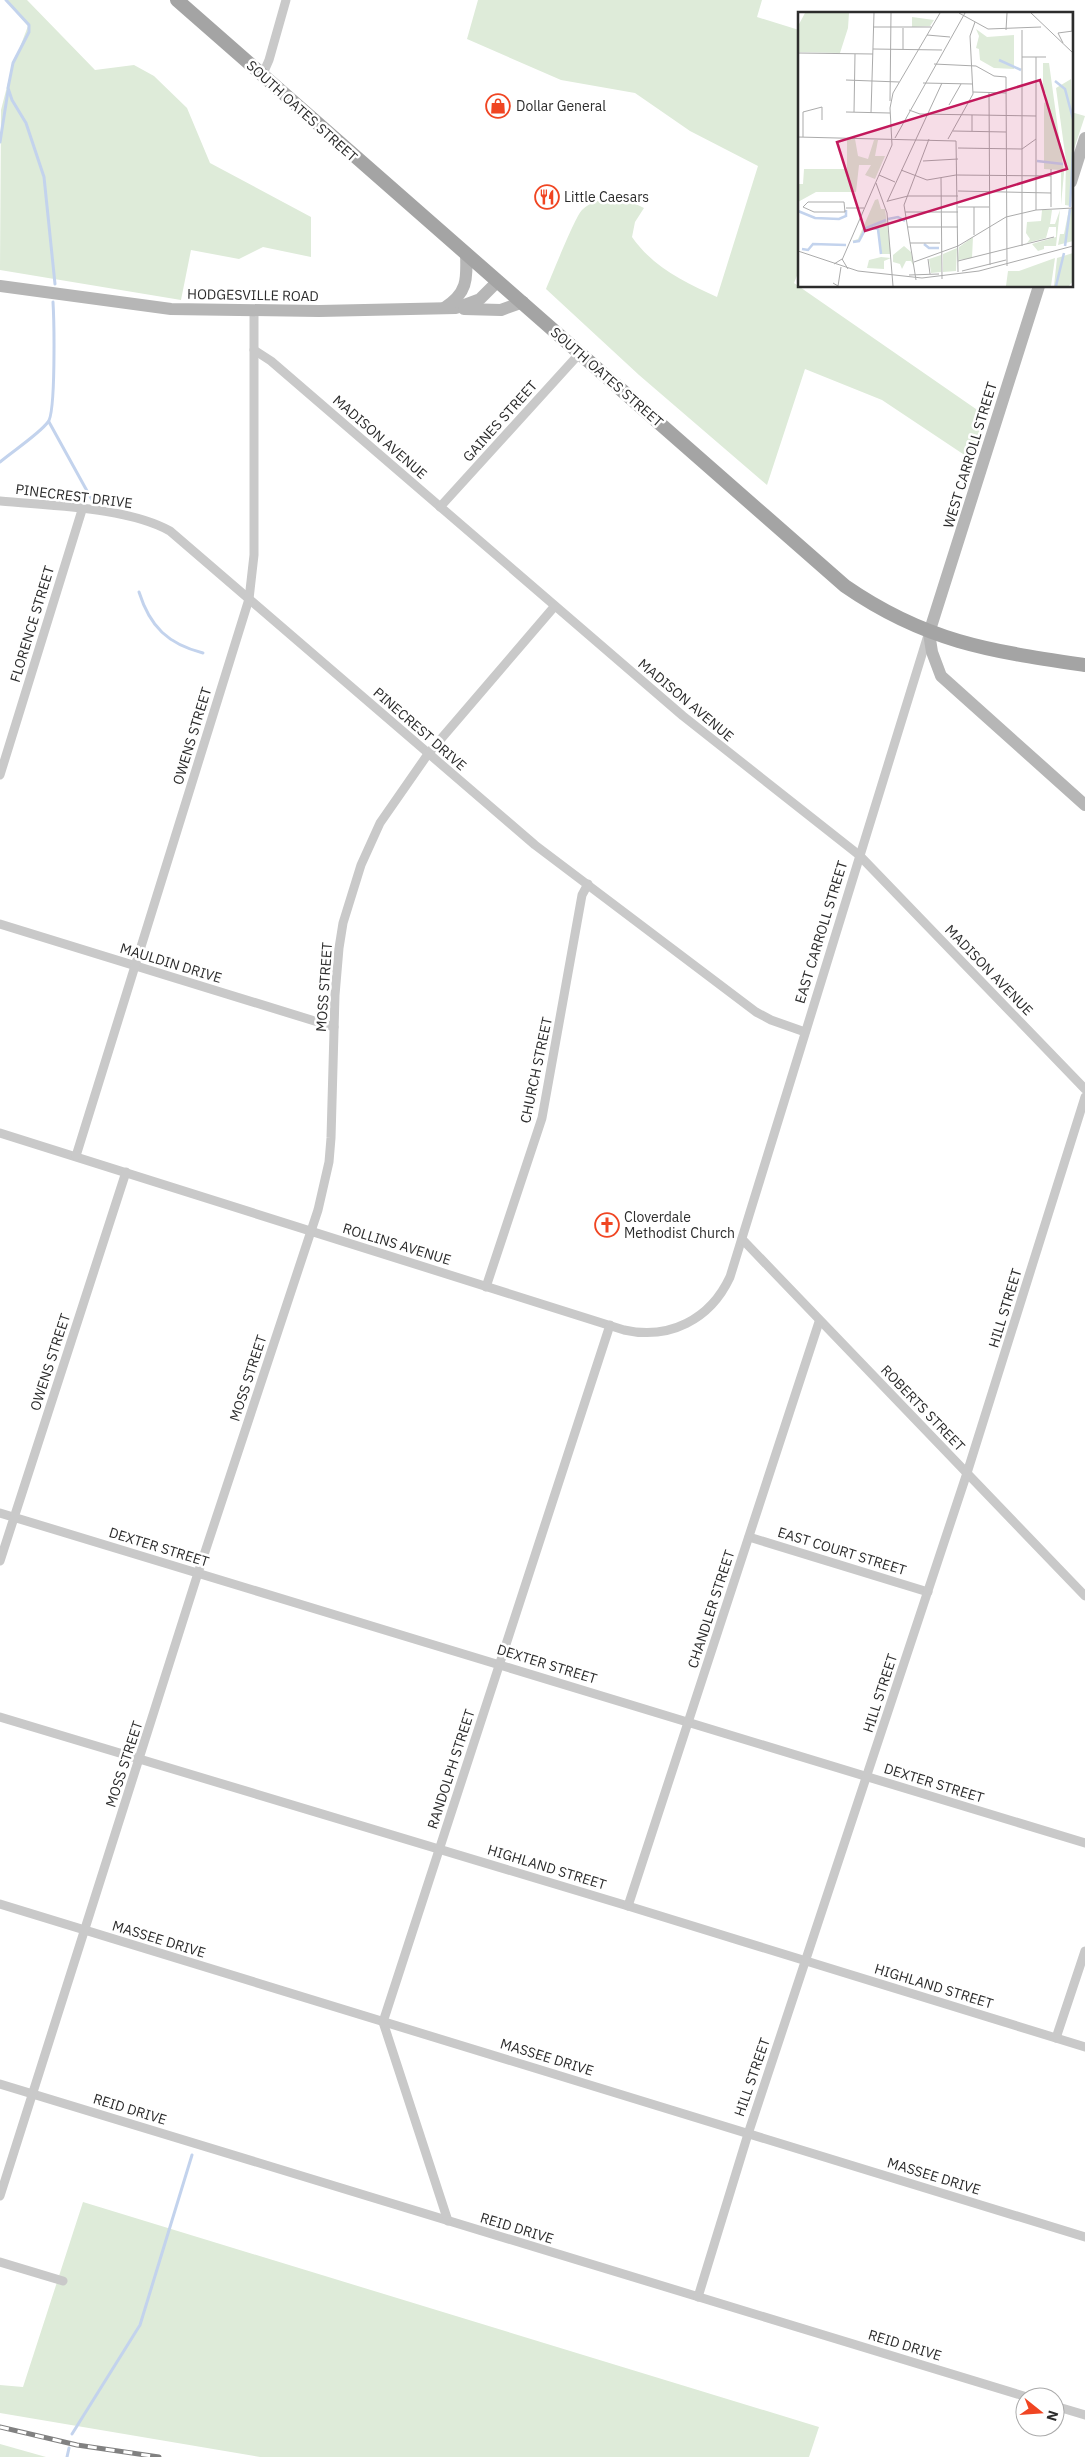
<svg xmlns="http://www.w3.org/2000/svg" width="1085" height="2457" font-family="'IBM Plex Sans',sans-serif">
	<rect width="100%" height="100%" fill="#fff"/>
	<g fill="#deebd9">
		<polygon points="6,0 27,0 95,70 134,65 154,76 187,108 210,163 311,217 311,257 263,247 239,259 191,250 181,300 0,270 1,110 11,71 28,26"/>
		<path d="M478,0H762L757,17L799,30V271L794,283L986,416L972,460L882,400L805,369L767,485L639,375L546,289C552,275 575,217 582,210C601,193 624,198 644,208L635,222L632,237C653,267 684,282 717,297L758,166L690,131L635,93L561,80L467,39Z"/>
		<polygon points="1071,112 1085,116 1071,158"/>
		<polygon points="83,2202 819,2427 809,2457 260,2457 0,2413 0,2385 23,2387"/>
		<polygon points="0,2444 46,2457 0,2457"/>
	</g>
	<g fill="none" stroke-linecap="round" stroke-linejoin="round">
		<g stroke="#c3d3ed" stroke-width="3">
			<polyline points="6,0 29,25 29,32 13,63 8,88 12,100 26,123 44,177 55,284"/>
			<polyline points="0,142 8,91"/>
			<polyline points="49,422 92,500"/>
			<path d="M0,462C13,451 39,434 48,422C56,413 54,319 53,302"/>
			<path d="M139,592C150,627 168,644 203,653"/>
			<polyline points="72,2434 140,2325 192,2155"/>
			<polyline points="67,2457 69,2448"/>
		</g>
		<g stroke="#c9c9c9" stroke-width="9">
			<polyline points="262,76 269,60 286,0"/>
			<polyline points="254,350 271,361 683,716 859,855 1085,1089"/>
			<path d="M0,501C51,506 127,507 170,531L535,845L756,1012L771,1020L805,1032"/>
			<polyline points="440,507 580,353"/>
			<polyline points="0,775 82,510"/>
			<polyline points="0,924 334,1027"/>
			<path d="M0,1133L624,1330C669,1340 710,1320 730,1277L928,635"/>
			<polyline points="76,1156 249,599 254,555 254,311"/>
			<polyline points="742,1239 1085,1596"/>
			<polyline points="486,1287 542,1118 582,895 588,884"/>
			<polyline points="0,1513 1085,1843"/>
			<polyline points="749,1537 928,1592"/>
			<polyline points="0,1561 126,1172"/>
			<polyline points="0,1717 628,1906 1085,2047"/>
			<polyline points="0,1904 1085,2237"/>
			<polyline points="628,1906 819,1322"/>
			<polyline points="1056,2038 1085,1951"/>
			<polyline points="0,2084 1027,2397"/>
			<polyline points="0,2196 198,1573 318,1210 329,1162 331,1138 335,995 339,948 343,923 361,865 380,823 428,754 554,607"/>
			<polyline points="448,2221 383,2022 610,1325"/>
			<polyline points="0,2262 63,2281"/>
			<polyline points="698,2297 748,2134 967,1473 1085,1097"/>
			<polyline points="1055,2406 1085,2415"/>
		</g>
		<g stroke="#b6b6b6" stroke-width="12">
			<polyline points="1071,182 1085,138"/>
			<polyline points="0,286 171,309 319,311 456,308 480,299 498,281"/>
			<polyline points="1039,286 929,633 932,652 941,676 1085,805"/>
			<path d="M444,308C468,293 467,279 466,253"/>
			<polyline points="464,309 501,310 523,302"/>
		</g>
		<path stroke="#a4a4a4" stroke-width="14" d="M177,0L845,586C926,642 990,651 1085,665"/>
		<g stroke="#818181" stroke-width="5">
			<polyline id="rail" points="0,2427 77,2445 159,2457"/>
		</g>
		<use href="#rail" stroke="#fff" stroke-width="3" stroke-dasharray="9" stroke-linecap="butt"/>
	</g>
	<defs>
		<g id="shop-ring" transform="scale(1.25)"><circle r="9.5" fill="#fff" stroke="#f04522" stroke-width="1.5"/><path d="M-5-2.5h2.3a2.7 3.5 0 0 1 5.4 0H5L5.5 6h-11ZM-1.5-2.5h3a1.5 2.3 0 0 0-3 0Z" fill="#f04522"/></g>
		<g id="restaurant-ring" transform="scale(1.25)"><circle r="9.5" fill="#fff" stroke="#f04522" stroke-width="1.5"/><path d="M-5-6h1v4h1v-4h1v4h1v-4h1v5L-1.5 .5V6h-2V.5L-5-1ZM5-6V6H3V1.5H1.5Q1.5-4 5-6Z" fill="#f04522"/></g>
		<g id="church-ring" transform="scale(1.25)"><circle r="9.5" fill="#fff" stroke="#f04522" stroke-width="1.5"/><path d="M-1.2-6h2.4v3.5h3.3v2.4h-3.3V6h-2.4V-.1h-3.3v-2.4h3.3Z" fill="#f04522"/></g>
	</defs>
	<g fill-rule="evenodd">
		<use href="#shop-ring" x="498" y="106"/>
		<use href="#restaurant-ring" x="547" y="197"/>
		<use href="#church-ring" x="607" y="1225"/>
	</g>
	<g text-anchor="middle" stroke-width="5" stroke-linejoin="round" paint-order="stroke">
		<g font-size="14" fill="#2c2c2c" stroke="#fff" text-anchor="start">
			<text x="516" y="111">Dollar General</text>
			<text x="564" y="202">Little Caesars</text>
			<text x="624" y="1222">Cloverdale<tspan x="624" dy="16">Methodist Church</tspan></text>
		</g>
		<g font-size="14" fill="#2c2c2c" stroke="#fff">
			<text transform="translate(302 111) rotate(42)" y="5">SOUTH OATES STREET</text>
			<text transform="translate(253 295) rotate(1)" y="5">HODGESVILLE ROAD</text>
			<text transform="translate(607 377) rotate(41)" y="5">SOUTH OATES STREET</text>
			<text transform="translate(500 421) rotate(-48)" y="5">GAINES STREET</text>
			<text transform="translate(380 437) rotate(41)" y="5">MADISON AVENUE</text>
			<text transform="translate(970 455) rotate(-73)" y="5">WEST CARROLL STREET</text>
			<text transform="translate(74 496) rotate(7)" y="5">PINECREST DRIVE</text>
			<text transform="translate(32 624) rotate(-73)" y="5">FLORENCE STREET</text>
			<text transform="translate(686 700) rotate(40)" y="5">MADISON AVENUE</text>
			<text transform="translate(420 729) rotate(41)" y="5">PINECREST DRIVE</text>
			<text transform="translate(192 736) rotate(-73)" y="5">OWENS STREET</text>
			<text transform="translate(821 932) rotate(-73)" y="5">EAST CARROLL STREET</text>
			<text transform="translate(171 963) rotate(17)" y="5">MAULDIN DRIVE</text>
			<text transform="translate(989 970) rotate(46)" y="5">MADISON AVENUE</text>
			<text transform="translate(324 987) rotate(-86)" y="5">MOSS STREET</text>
			<text transform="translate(536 1070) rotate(-78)" y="5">CHURCH STREET</text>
			<text transform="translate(397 1244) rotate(17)" y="5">ROLLINS AVENUE</text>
			<text transform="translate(1005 1308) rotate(-73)" y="5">HILL STREET</text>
			<text transform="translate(50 1362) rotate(-72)" y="5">OWENS STREET</text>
			<text transform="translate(248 1378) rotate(-72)" y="5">MOSS STREET</text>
			<text transform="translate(923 1408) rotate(46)" y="5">ROBERTS STREET</text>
			<text transform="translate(159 1547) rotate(17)" y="5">DEXTER STREET</text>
			<text transform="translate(842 1551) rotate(17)" y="5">EAST COURT STREET</text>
			<text transform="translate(711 1609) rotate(-72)" y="5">CHANDLER STREET</text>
			<text transform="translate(547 1664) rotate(17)" y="5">DEXTER STREET</text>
			<text transform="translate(880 1693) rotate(-72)" y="5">HILL STREET</text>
			<text transform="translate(124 1764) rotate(-72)" y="5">MOSS STREET</text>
			<text transform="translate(451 1769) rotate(-72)" y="5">RANDOLPH STREET</text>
			<text transform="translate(934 1783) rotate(17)" y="5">DEXTER STREET</text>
			<text transform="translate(547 1867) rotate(17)" y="5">HIGHLAND STREET</text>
			<text transform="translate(159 1939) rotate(17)" y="5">MASSEE DRIVE</text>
			<text transform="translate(934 1986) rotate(17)" y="5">HIGHLAND STREET</text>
			<text transform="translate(547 2057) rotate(17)" y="5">MASSEE DRIVE</text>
			<text transform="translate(752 2077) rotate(-71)" y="5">HILL STREET</text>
			<text transform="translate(130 2109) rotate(17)" y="5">REID DRIVE</text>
			<text transform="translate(934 2176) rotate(17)" y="5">MASSEE DRIVE</text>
			<text transform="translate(517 2228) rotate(17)" y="5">REID DRIVE</text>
			<text transform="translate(905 2345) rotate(17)" y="5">REID DRIVE</text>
		</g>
	</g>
	<g transform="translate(798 12)">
		<rect width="275" height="275" fill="#fff"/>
		<path d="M7,1H51L50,16L42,41L0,40V14ZM114,5L136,8L132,14L114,15ZM178,17L189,25L216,23V57L196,56L182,48L181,37L178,36L181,24ZM245,51H251L266,161L263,193V158L246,157V91L249,90L248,81L245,80ZM273,67L275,145L273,194L267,193L268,149L258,76ZM49,127H57L60,144L70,147L76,128H80L77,144H87L77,167L67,163L73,153H61L58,180H18L0,190V172H5L6,157H49ZM80,187L83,197H87L93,242H83L79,216H68L60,229H54L60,227L77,188ZM271,197H274L275,229L260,233L262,222H266ZM244,198H254L252,212H257L262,198L258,234H246V237L240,239L234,232L258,225V215H251L248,226L229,231L232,227L228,221L229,210L243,209ZM175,225L174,246L160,248L161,235ZM106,234L113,240L116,255L113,249H108L104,257L102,252L95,250V243ZM159,236L158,259L145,260V242ZM275,241V269L271,274H256L259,246ZM143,243V260L133,261L131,247ZM83,245L93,246L86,249V257L69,256L71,248ZM257,246L253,274H208L210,259H221Z" fill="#deebd9"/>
		<path fill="none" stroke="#c3d3ed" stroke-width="2.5" d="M201,48L223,58M257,69L267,77L275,107M239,149L265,152M272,195L275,140M0,199L17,206L41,207L48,204V198M90,207L100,205L107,209M74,216L80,217L83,242M55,230L61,229L68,216L88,208M126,232L131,236H141M267,234L272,197M4,237L10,238L15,232L48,233M258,274L266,241"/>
		<path fill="none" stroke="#ababab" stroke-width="1" d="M161,1L190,17L243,15M233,1L275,41M274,1V19M75,15H133M105,16V37M208,18L209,1M129,23L152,25M265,31L260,21L275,19M75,37L144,38M0,41L75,42M224,45H248M238,45V198M136,52L178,54L196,64L208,65L209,254M48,68L101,70M125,71L175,72M175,80L208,81M191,81L192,253M92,89L93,1M151,93L163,72M111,98L122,102L238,104M48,100L92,101M56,100L57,42M73,101L76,1M174,103V119M155,119L208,120M0,125L158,129L160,260M5,125V100L24,95V108M97,126L167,1M150,127L175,82L172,24L177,10M160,136L224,137L238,127M125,149L160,147M253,157V195M103,158L129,168L158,163L253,164M81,163L97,170M143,166L144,267M78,171L89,201L95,274M160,179L253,181M90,189L110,184H160M10,190H46L47,200H16L5,195ZM89,190L144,71M160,195H191M176,195V223M48,196H66M107,200H160M110,215H160M112,231H142M224,234V18M0,239L60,259L124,266L181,259L275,234M130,247L132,262M44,248L94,133L92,96L95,81L142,1M160,249L256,225M116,250L160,234L208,205L238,198L275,196M36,252L44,247L50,257M164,259L208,248M111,263L141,262M118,268L106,193L131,127M35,271L40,274L43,255"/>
		<path fill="#c2185b" fill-opacity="0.15" stroke="#c2185b" stroke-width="2.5" d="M242,68L269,157L67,219L39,130Z"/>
		<rect width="275" height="275" fill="none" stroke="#2c2c2c" stroke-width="2.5"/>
	</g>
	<g transform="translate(1040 2412) rotate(107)"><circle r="24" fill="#ffffff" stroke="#ababab"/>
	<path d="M0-4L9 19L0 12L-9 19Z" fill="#f04522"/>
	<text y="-8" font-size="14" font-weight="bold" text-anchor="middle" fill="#2c2c2c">N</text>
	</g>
</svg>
